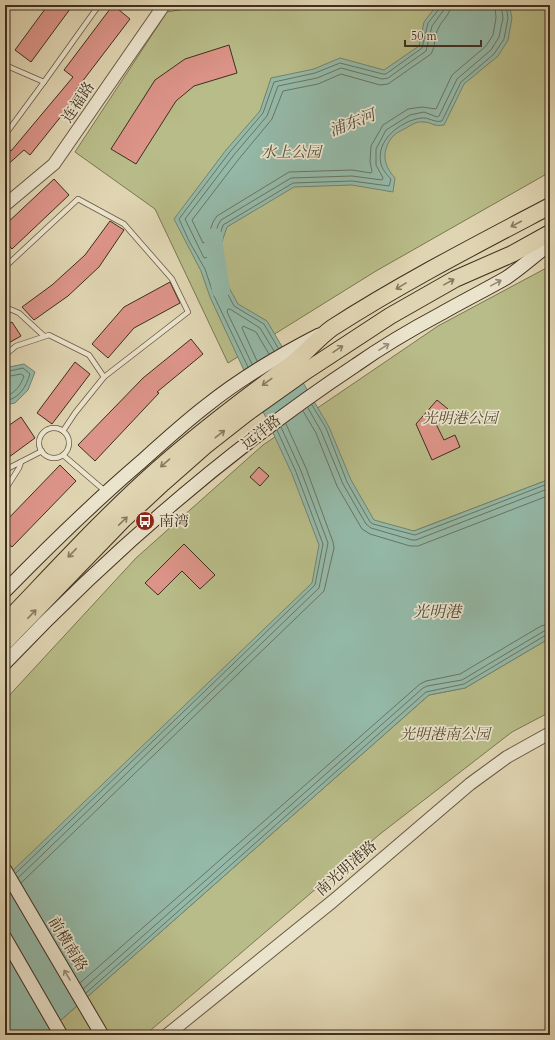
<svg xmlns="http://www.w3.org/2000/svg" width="555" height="1040" font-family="Cardo,'Noto Serif SC',serif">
	<rect width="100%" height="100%" fill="#e0d5b2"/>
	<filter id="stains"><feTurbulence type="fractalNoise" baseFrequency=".005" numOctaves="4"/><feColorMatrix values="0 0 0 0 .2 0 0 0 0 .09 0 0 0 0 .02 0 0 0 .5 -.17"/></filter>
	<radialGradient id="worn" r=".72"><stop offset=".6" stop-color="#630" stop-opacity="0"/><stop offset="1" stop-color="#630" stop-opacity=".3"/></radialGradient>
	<g fill="#b8bc88" stroke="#7c7653">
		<polygon points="209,5 550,5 550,172 376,271 228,363 155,209 75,152 167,12"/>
		<polygon points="550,266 550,479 414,531 5,878 5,700 136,558 263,445 438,326"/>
		<polygon points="550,638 550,712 512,732 380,834 145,1035 44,1035 429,695 465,688"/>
	</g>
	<g fill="#94b9a8" stroke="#728271">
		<path d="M437,5H509L512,18L508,40L498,56L464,84L444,125C433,127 432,122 423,122C417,121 411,125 406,128C402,130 396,133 393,136C381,151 383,165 395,178L393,192L352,185L294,187L227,227L215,262L238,304L267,321L329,427L351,480L374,520L414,531L550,479V638L465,688L429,695L44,1035H5V878L312,583L319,545L292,474L210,297L201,271L174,219L226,150L260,111L271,78L314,69L340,58L384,70L419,46L424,22Z"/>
		<polygon points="24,364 35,372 28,390 15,403 5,405 5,370 9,367"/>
	</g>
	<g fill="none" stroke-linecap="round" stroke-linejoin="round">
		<g stroke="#6a7463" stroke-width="1">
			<polyline points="445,5 443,11 432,26 426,51 388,78 382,79 341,68 317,78 278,86 267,116 233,156 185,219 204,258 208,257 218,225 221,220 291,178 352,176 382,180 383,178 376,165 376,149 386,130 410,115 424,112 437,117 439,116 457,79 491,50 499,37 503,18 501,5"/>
			<path d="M451,5C450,15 443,19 439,27C434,35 436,46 431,54L388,84L380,85L341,74L318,84L283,91L272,119L238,160L192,220L203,243L206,242L213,222L217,216L289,172L352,170L371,173L372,171L370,162L371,146L383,125L408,109L422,107L436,109L452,75L486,46L493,35L496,18L495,5"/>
			<path d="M278,348L264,324L234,306L212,264V260L223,225L293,183L352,181L389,186L391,179C387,175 382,169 381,164C375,140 401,121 421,118C429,117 434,123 442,121L461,82L494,54L504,39L508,18L506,5"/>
			<polyline points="257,361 242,328 243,326 256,332 269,354"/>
			<polyline points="252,364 227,312 228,309 230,309 260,328 274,351"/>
			<polyline points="248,367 214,296 205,269 189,241 179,219 229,153 263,113 274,82 315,73 340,63 383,74 386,74 422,48 428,23 439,9 440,5"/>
			<path d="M5,372L23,368L30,374C26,387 19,399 5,401"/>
			<path d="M5,377L21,374L24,376C21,385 15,394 5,396"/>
			<polyline points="312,405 326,428 347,482 370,522 373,524 415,535 550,483"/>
			<polyline points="308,408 321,431 343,484 366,524 371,528 412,540 416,540 550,488"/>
			<polyline points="303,411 316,433 337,486 362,529 370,534 410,546 418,546 550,495"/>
			<polyline points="16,873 315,585 323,544 296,472 277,430"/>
			<polyline points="18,878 319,588 328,543 301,471 281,427"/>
			<polyline points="21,883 324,591 334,548 333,542 306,468 286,424"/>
			<polyline points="80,983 420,684 426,681 460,674 541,626 550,624"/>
			<polyline points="83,989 423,688 427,686 462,680 544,631 550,630"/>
			<polyline points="86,993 426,692 464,684 546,635 550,635"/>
		</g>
		<polyline stroke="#94b9a8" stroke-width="18" points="214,237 213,239 221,290"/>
	</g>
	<g fill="#dc9488" stroke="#3f2f1e">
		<polygon points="48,5 73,5 31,62 15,50"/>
		<polygon points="113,5 130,19 75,91 79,94 30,155 24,150 5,167 5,144 11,151 73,77 64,70"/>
		<polygon points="229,45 237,73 194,86 176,101 136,164 111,149 155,80 185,59"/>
		<polygon points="54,179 69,195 12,249 5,241 5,225"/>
		<polygon points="110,221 124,230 99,267 68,296 34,320 22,307 52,285 85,255"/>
		<polygon points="170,282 180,303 134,328 108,358 92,344 124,307"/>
		<polygon points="12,322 21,336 5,345 5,326"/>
		<polygon points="191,339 203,354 157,392 159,393 95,461 78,445 143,378"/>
		<polygon points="75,362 90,374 52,424 37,413"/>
		<polygon points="437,400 448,409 436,424 444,440 455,435 460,447 432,460 416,424"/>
		<polygon points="21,417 35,438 5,460 5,428"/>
		<polygon points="60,465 76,481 12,547 5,541 5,522"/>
		<polygon points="259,467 269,476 260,486 250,477"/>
		<polygon points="184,544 215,575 200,589 182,571 158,595 145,583"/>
	</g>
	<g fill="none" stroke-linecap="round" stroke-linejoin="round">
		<g stroke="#675843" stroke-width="6">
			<g id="service">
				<polyline points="5,65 44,82 5,135"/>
				<polyline points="44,82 99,5"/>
				<polyline points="5,267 78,199 124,224 172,279 188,312 104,377"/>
				<polyline points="5,307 19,313 44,336"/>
				<polyline points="5,355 16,346 49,335 89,355 104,377 75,413 63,431"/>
				<circle cx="54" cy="443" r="15"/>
				<polyline points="63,455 105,491"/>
				<polyline points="5,470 42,451"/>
				<polyline points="5,490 19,468 21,462"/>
			</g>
		</g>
		<g stroke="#675843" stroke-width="14">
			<g id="tertiary">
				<polyline points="5,205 54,164 164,5"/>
				<polyline points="167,1035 333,901 470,784 507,757 550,733"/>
			</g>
		</g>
		<g stroke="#3f2f1e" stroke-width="15">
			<g id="secondary">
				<path d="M5,591C49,546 94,502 142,461C163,442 184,423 206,406C241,378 280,355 319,335"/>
				<path d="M5,663C111,552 228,450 356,365C383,346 412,329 442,313C463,301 485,290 506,278C521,268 535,255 550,244"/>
				<polyline points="5,870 102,1035"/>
				<polyline points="5,938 61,1035"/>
			</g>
		</g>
		<g stroke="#3f2f1e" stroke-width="18">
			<g id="trunk">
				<path d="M5,623C55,571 103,518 157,470C200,432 246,397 293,363C307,352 318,338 332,328C402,283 476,245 550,206"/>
				<polyline points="5,642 123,520 163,483 205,446 247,413 306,371 390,316 455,279 512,254 550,233"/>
			</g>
		</g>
		<use href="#service" stroke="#ebe4cd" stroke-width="4.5"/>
		<use href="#tertiary" stroke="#ebe4cd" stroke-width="12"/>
		<use href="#secondary" stroke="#ebe4cd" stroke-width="13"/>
		<use href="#trunk" stroke="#e0d5b2" stroke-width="16"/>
	</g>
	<defs><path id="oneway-shaft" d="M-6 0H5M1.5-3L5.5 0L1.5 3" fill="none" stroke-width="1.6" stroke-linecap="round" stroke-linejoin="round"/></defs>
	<g stroke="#877a61">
		<use href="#oneway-shaft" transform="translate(516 224) rotate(152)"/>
		<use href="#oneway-shaft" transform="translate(449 282) rotate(-29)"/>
		<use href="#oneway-shaft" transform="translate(401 286) rotate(149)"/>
		<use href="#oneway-shaft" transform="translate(338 349) rotate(-34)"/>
		<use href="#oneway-shaft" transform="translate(267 382) rotate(144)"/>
		<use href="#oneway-shaft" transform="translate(220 434) rotate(-38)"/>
		<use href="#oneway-shaft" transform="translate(165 463) rotate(139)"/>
		<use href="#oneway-shaft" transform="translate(123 521) rotate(-44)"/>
		<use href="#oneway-shaft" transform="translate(72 553) rotate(134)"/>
		<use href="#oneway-shaft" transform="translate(32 614) rotate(-46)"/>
	</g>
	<g stroke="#958a76">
		<use href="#oneway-shaft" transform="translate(496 283) rotate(-29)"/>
		<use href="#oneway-shaft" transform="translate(384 347) rotate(-32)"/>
		<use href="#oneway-shaft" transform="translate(67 975) rotate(-121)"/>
	</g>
	<defs>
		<g id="bus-disc" transform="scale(1)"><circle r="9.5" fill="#8f2418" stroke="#ebe4cd"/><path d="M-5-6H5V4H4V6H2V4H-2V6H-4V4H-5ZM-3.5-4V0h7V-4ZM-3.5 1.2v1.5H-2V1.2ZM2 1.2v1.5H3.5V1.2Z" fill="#fff"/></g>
	</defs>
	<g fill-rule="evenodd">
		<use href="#bus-disc" x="145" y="521"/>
	</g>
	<g text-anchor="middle" stroke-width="3.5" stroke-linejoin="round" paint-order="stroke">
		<g font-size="15" fill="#3f2f1e" stroke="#ebe4cd">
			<text transform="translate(78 102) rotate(-56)" y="5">连福路</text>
			<text transform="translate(261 432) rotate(-38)" y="5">远洋路</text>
			<text transform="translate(346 868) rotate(-41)" y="5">南光明港路</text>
			<text transform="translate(68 944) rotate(59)" y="5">前横南路</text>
		</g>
		<g font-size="15" font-style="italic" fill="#574b33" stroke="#ebe4cd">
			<text x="291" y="157">水上公园</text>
			<text x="460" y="423">光明港公园</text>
			<text x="445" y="739">光明港南公园</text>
		</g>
		<g font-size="15" fill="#3f2f1e" stroke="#ebe4cd" text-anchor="start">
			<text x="159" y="526">南湾</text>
		</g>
		<g font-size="16" font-style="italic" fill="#504b3a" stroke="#ebe4cd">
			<text transform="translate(352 122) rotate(-21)" y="6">浦东河</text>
			<text x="437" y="617">光明港</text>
		</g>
	</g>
	<rect width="555" height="1040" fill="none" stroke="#e0d5b2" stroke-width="20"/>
	<rect x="6" y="6" width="543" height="1028" fill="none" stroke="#3f2f1e" stroke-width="2"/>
	<rect x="10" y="10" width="535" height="1020" fill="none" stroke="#3f2f1e"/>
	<path d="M405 40v6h76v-6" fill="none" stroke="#3f2f1e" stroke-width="2"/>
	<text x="411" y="40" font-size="12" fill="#3f2f1e" stroke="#ebe4cd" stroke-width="3" paint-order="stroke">50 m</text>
	<rect width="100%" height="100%" filter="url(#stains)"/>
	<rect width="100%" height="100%" fill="url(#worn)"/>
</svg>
